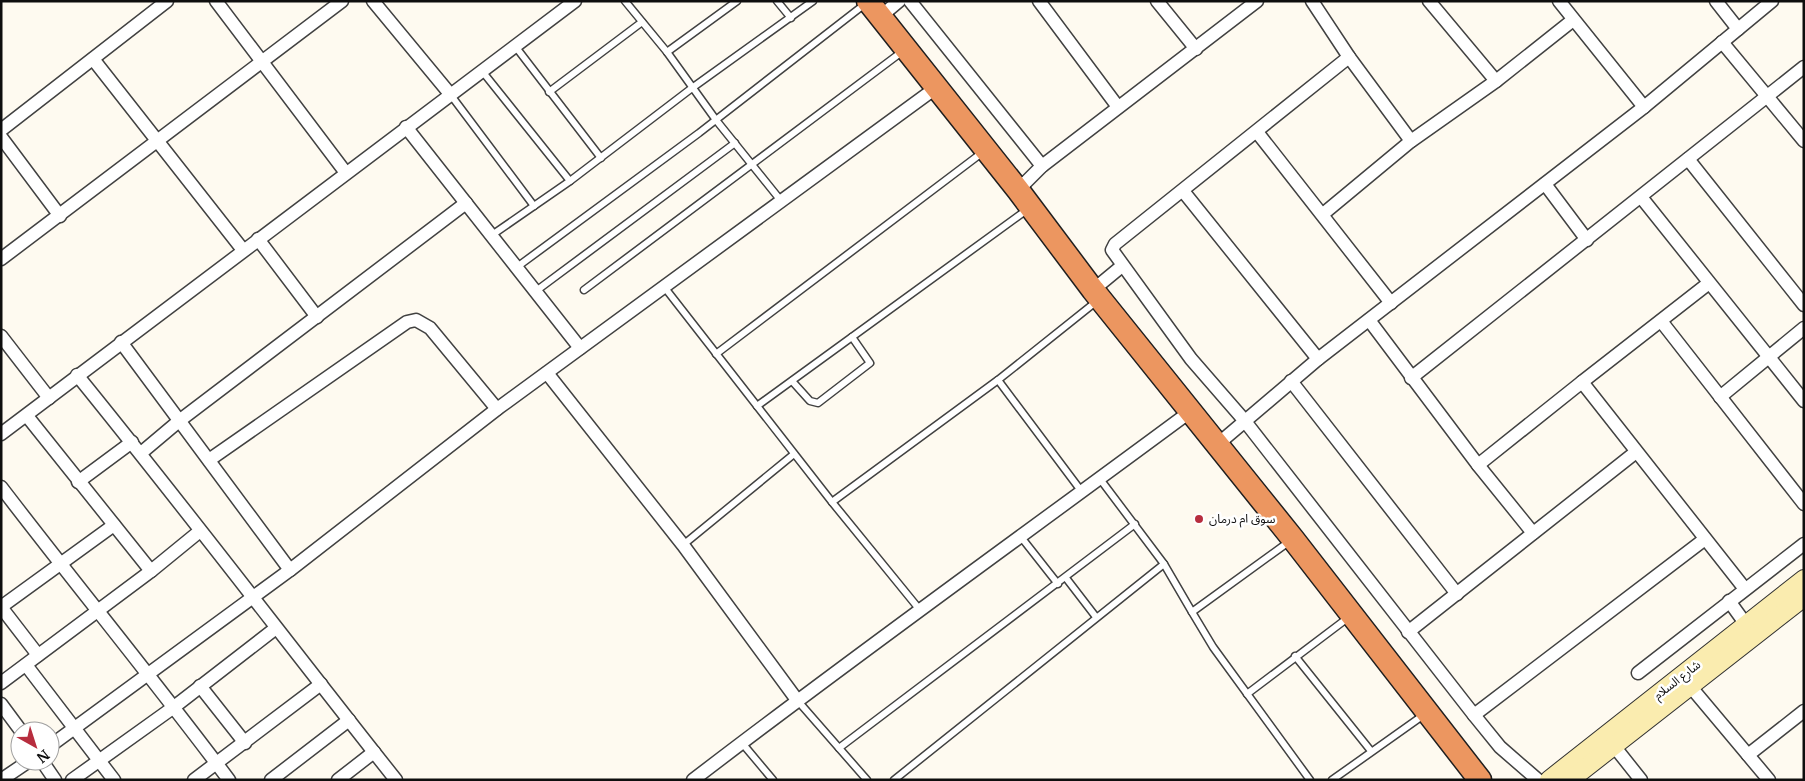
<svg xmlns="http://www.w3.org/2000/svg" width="1805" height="781" font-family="Merriweather,'Noto Sans Arabic',serif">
	<rect width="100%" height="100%" fill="#fefaf0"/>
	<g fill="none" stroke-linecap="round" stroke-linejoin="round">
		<g stroke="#414141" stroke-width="9">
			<g id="lane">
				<polyline points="625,1 667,52 716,120 782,202"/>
				<polyline points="777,1 791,18"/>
				<polyline points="515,46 601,158"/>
				<polyline points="667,52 737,1"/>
				<polyline points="482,71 570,181"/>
				<polyline points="549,92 642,22"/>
				<polyline points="450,94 534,206"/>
				<polyline points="492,235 570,181 692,88 813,1"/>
				<polyline points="517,267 699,133 865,4"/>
				<polyline points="665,288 832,502 920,610"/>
				<polyline points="584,290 903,51"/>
				<polyline points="536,291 735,143"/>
				<polyline points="716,354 983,152"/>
				<polyline points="998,380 1082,492"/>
				<polyline points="792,381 810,401 818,403 870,363 852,337"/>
				<polyline points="757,406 1028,209"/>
				<polyline points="1100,479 1164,564 1192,612"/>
				<polyline points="832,502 998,380 1097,301"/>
				<polyline points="1021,537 1058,584"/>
				<polyline points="1290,541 1192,612 1213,647 1310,780"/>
				<polyline points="683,545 794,454"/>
				<polyline points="1066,578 1096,617"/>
				<polyline points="1295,656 1371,751"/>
				<polyline points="1247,694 1349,617"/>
				<polyline points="797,700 867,780"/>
				<polyline points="742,743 773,780"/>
				<polyline points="839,748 1135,524"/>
				<polyline points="894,780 1164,564"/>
				<polyline points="1332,780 1425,714"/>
			</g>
		</g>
		<g stroke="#414141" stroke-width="15">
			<g id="street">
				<polyline points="216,1 346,173"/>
				<polyline points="373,1 450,94"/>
				<polyline points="910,1 1042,166"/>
				<polyline points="1039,1 1118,107"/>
				<polyline points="1157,1 1196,49"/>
				<polyline points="1312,1 1349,57 1411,141"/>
				<polyline points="1429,1 1496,81"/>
				<polyline points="1559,1 1644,107"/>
				<polyline points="1716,1 1738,29"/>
				<polyline points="880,17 899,1"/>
				<polyline points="1722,42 1804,141"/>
				<polyline points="1349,57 1115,244 1112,250 1191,359 1244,420 1474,715 1500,747 1538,780"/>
				<polyline points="93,59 243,250"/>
				<polyline points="406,127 580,348"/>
				<polyline points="1,130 167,1"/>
				<polyline points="1257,132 1391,303"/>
				<polyline points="1,137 60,216"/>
				<polyline points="1688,159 1804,305"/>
				<polyline points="1545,184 1587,240"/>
				<polyline points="1018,190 1042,166 1257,1"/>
				<polyline points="1183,191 1318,359"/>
				<polyline points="1641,197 1804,401"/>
				<polyline points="1323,214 1411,141 1496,81 1573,20"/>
				<polyline points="258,239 317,317"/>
				<polyline points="1,259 342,1"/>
				<polyline points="1093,290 1122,266"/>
				<polyline points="1369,320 1478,465 1582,382 1745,589"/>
				<polyline points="1661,321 1804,504"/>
				<polyline points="1,336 49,398"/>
				<polyline points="121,342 290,570"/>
				<polyline points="547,373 683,545 797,700"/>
				<path d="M77,375C186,509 289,645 396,780"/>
				<polyline points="1411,378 1804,67"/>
				<polyline points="1291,381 1457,594"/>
				<polyline points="1582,382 1709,283"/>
				<polyline points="1720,397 1804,328"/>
				<polyline points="27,416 151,571"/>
				<polyline points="1,434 575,1"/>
				<polyline points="1218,444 1318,359 1644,107 1772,1"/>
				<polyline points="141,453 179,421 466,203"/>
				<polyline points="209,460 407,322 416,320 430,328 497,409"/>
				<polyline points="1478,465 1533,533"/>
				<polyline points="78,482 132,442"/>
				<path d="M1,487C76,585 155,681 229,780"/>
				<polyline points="1729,601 1750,630"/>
				<polyline points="1,607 114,525"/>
				<polyline points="1,607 38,655"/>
				<polyline points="1408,632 1636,452"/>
				<polyline points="26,665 114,780"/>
				<polyline points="1638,673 1804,544"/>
				<polyline points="1685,680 1748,755"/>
				<polyline points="1,683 151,571 200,531"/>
				<polyline points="200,686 245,743"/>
				<polyline points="1,704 21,731"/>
				<polyline points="1474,715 1705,539"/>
				<polyline points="1610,741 1641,780"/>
				<polyline points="50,746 290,570 497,409 937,87"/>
				<polyline points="42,761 55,780"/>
				<polyline points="1,780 29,761"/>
				<polyline points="72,780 174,707 276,628"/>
				<polyline points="194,780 321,684"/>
				<polyline points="271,780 349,720"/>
				<polyline points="338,780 374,752"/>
				<path d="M693,780C857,654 1025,534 1191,411"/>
				<polyline points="1769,780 1748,755 1804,711"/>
			</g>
		</g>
		<g stroke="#303030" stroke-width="20">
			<g id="secondary">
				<polyline points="1549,780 1804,579"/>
				<polyline points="1570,780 1804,597"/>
			</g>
		</g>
		<g stroke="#1f1f1f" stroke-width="25">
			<polyline id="highway" points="868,1 1018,190 1093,290 1293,539 1480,780"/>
		</g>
		<use href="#lane" stroke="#fff" stroke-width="6"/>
		<use href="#street" stroke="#fff" stroke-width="12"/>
		<use href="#secondary" stroke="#faecaf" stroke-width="18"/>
		<use href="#highway" stroke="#ec9660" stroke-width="22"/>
	</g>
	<circle fill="#b72d3e" stroke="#fff" stroke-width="2" cx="1199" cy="519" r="5"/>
	<g text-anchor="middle" stroke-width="5" stroke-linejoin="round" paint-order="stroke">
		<g font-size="12" fill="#0e0e0e" stroke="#fff" text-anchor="start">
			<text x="1209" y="523">سوق ام درمان</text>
		</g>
		<g font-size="12" fill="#0e0e0e" stroke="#fff">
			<text transform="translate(1677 680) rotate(-38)" y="4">شارع السلام</text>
		</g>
	</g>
	<rect width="1805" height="781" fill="none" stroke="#0e0e0e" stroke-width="5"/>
	<g transform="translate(35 746) rotate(141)"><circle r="24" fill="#ffffff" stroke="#9f9f9f"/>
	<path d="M0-4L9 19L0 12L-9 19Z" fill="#b72d3e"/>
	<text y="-8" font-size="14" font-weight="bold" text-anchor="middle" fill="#0e0e0e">N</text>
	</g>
</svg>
